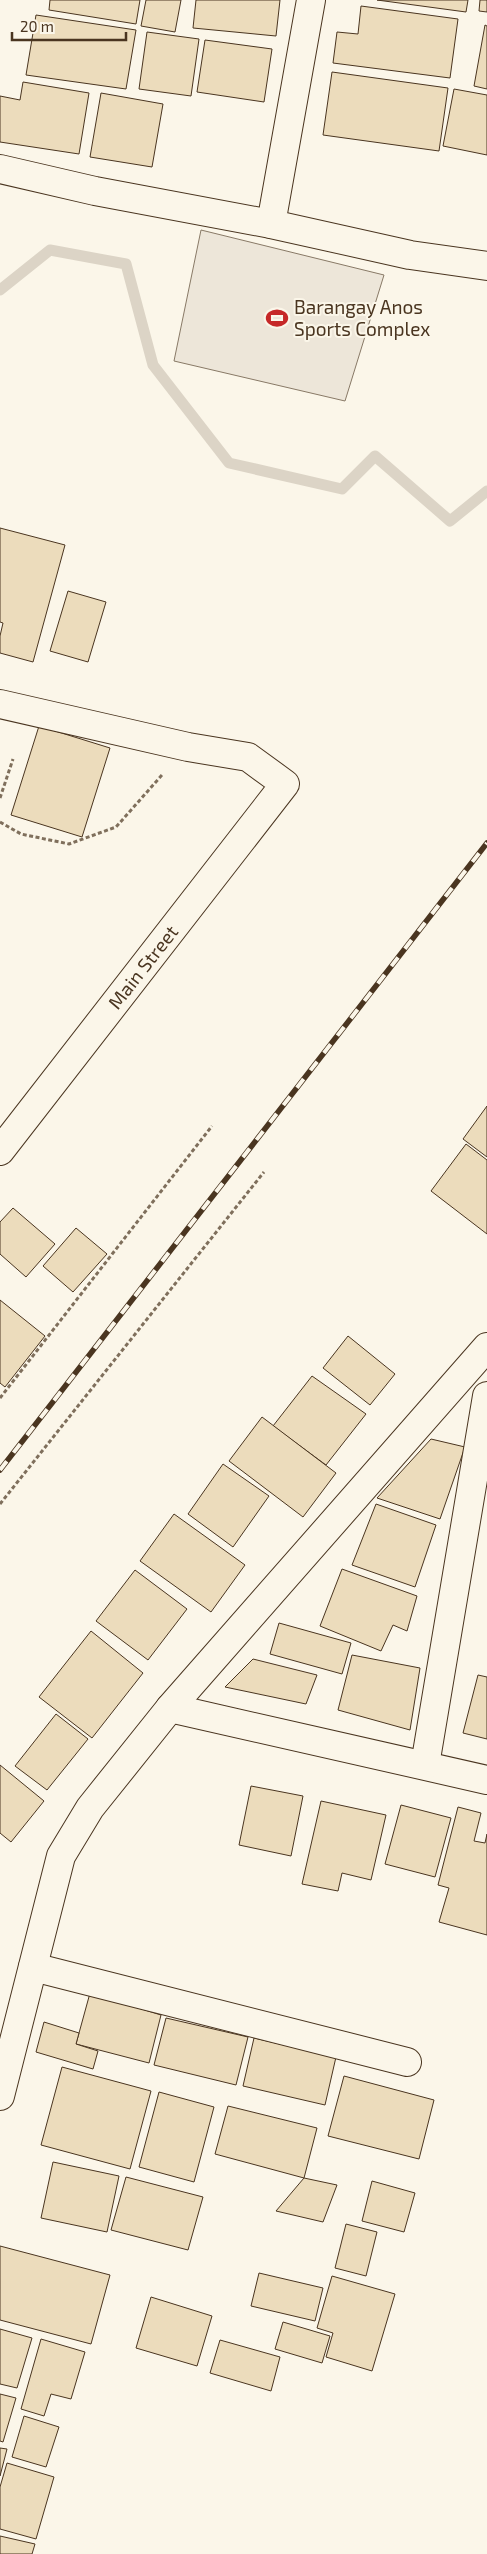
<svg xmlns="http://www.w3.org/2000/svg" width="487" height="2554" font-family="'Exo 2',sans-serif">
	<rect width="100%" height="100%" fill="#fbf6e9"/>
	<polygon fill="#ede6d9" stroke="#887966" points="201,230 384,275 345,401 174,361"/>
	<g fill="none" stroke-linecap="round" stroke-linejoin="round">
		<polyline stroke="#dcd4c6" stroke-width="11" points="0,290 50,250 126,264 153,365 229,463 342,489 375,456 450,521 487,491"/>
	</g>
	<g fill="#ecdcbc" stroke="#4a3520">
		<polygon points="50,0 140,0 136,24 49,10"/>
		<polygon points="146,0 181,0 175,32 141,26"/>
		<polygon points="196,0 280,0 276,36 193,28"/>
		<polygon points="377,0 468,0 466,12"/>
		<polygon points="480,0 487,0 487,12 479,11"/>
		<polygon points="361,6 458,19 450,78 333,63 337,32 358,34"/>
		<polygon points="36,15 136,30 126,89 26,75"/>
		<polygon points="485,25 487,26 487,89 474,86"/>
		<polygon points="147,32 199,39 191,96 139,89"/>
		<polygon points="205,40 272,49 264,102 197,92"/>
		<polygon points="332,72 448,88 439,151 323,135"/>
		<polygon points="23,82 89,93 79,154 0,142 0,96 20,100"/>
		<polygon points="454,89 487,95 487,155 443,146"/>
		<polygon points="101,93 163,104 152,167 90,157"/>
		<polygon points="0,528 65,545 33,662 0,653 0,636 3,623 0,622"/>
		<polygon points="68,591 106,602 88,662 50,651"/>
		<polygon points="39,726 110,748 82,837 11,815"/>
		<polygon points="487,1106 487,1157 463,1139"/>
		<polygon points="466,1144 487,1160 487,1234 431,1191"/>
		<polygon points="13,1208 55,1244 26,1277 0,1254 0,1222"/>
		<polygon points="76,1228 107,1254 73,1292 43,1266"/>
		<polygon points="0,1300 45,1336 5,1387 0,1383"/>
		<polygon points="348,1336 395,1374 370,1405 323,1368"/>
		<polygon points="312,1376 366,1414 326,1465 273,1426"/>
		<polygon points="262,1417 336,1473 303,1517 229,1461"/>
		<polygon points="431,1439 465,1447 440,1519 377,1498"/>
		<polygon points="223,1464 269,1496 233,1547 188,1514"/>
		<polygon points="376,1504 436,1525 415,1587 352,1565"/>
		<polygon points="174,1514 245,1565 211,1612 140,1561"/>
		<polygon points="342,1569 417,1596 407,1631 393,1625 381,1651 320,1626"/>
		<polygon points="135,1570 187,1609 148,1660 96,1621"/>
		<polygon points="279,1623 351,1643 342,1674 270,1654"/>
		<polygon points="91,1631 143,1673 92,1738 39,1697"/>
		<polygon points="352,1655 420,1668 410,1730 338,1710"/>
		<polygon points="253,1659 317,1675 306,1704 225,1687"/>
		<polygon points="478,1675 487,1677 487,1739 463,1733"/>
		<polygon points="56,1714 88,1739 47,1790 15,1766"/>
		<polygon points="0,1765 44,1801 11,1842 0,1833"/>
		<polygon points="251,1786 303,1796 291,1856 239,1845"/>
		<polygon points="321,1801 386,1815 371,1880 342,1873 338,1891 302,1884"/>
		<polygon points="401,1805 451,1818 435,1877 385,1864"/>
		<polygon points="458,1807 481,1813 474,1841 485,1843 487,1834 487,1935 439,1922 449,1888 438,1885"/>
		<polygon points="90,1993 161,2015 149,2063 76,2044"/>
		<polygon points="166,2018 248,2037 236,2085 154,2065"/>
		<polygon points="44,2022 79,2033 76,2044 98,2051 93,2069 36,2052"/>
		<polygon points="254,2038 336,2057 325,2105 243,2086"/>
		<polygon points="62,2067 151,2091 130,2169 41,2145"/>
		<polygon points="344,2076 434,2100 419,2159 328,2136"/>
		<polygon points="159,2092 214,2107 194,2182 139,2167"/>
		<polygon points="228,2106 317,2128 304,2178 215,2154"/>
		<polygon points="53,2162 119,2176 107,2232 41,2218"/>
		<polygon points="126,2177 203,2197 188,2250 111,2230"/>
		<polygon points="304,2178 337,2185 323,2222 276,2211"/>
		<polygon points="372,2181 415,2193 404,2232 362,2221"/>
		<polygon points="346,2224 377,2232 366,2276 335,2268"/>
		<polygon points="0,2246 110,2275 91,2344 0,2320"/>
		<polygon points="259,2273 323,2288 315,2321 251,2306"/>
		<polygon points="332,2276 395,2294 372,2371 326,2357 333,2333 317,2328"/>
		<polygon points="151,2297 212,2316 197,2366 136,2348"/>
		<polygon points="283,2322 330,2336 322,2363 275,2349"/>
		<polygon points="0,2329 32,2338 17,2388 0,2384"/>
		<polygon points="41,2339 85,2352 71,2399 51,2394 44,2416 21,2409"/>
		<polygon points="220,2340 280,2357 271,2391 210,2373"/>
		<polygon points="0,2394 16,2398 3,2442 0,2441"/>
		<polygon points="24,2416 59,2427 46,2467 12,2457"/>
		<polygon points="0,2448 7,2449 0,2476"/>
		<polygon points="7,2463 54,2477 36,2539 0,2529 0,2487"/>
		<polygon points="0,2536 35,2544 32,2554 0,2554"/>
	</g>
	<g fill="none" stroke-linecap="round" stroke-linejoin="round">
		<g stroke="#4a3520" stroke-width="30">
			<g id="minor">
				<polyline points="0,169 95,191 271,224 410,255 487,266"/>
				<polyline points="271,224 311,0"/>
				<polyline points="0,704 188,747 248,757 285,784 0,1151"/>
				<polyline points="170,1708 487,1780"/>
				<polyline points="425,1765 487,1396"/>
				<polyline points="33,1967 407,2062"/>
				<polyline points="0,2096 61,1856 90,1808 170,1708 487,1347"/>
			</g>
		</g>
		<g stroke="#7f6f5c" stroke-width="3" stroke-dasharray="4 2.5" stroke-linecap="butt">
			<polyline points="0,798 13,759"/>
			<polyline points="0,822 21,834 69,844 116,827 162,775"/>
			<polyline points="0,1398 212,1126"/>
			<polyline points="0,1504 264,1172"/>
		</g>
		<use href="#minor" stroke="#fbf6e9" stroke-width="28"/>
		<g stroke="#4a3520" stroke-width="5.5">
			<polyline id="rail" points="0,1470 487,843"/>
		</g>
		<use href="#rail" stroke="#fbf6e9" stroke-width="4" stroke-dasharray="11" stroke-linecap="butt"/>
	</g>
	<defs>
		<g id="stadium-bare" transform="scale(1.725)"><path d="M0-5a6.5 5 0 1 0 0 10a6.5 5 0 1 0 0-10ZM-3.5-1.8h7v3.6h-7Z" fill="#c62828" stroke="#fbf6e9" stroke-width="2.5" paint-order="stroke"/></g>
	</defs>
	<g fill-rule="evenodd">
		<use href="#stadium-bare" x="277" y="318"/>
	</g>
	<g text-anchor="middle" stroke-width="4" stroke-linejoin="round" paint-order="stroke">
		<g font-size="19" fill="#4a3520" stroke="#fbf6e9" text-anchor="start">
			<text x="294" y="314">Barangay Anos<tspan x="294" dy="22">Sports Complex</tspan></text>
		</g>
		<g font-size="19" fill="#4a3520" stroke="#fbf6e9">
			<text transform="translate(143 967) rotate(-52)" y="7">Main Street</text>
		</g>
	</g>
	<path d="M12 32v8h114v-8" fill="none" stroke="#4a3520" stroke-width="2.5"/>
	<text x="20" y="32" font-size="15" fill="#4a3520" stroke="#fbf6e9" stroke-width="4" paint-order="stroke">20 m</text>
</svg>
